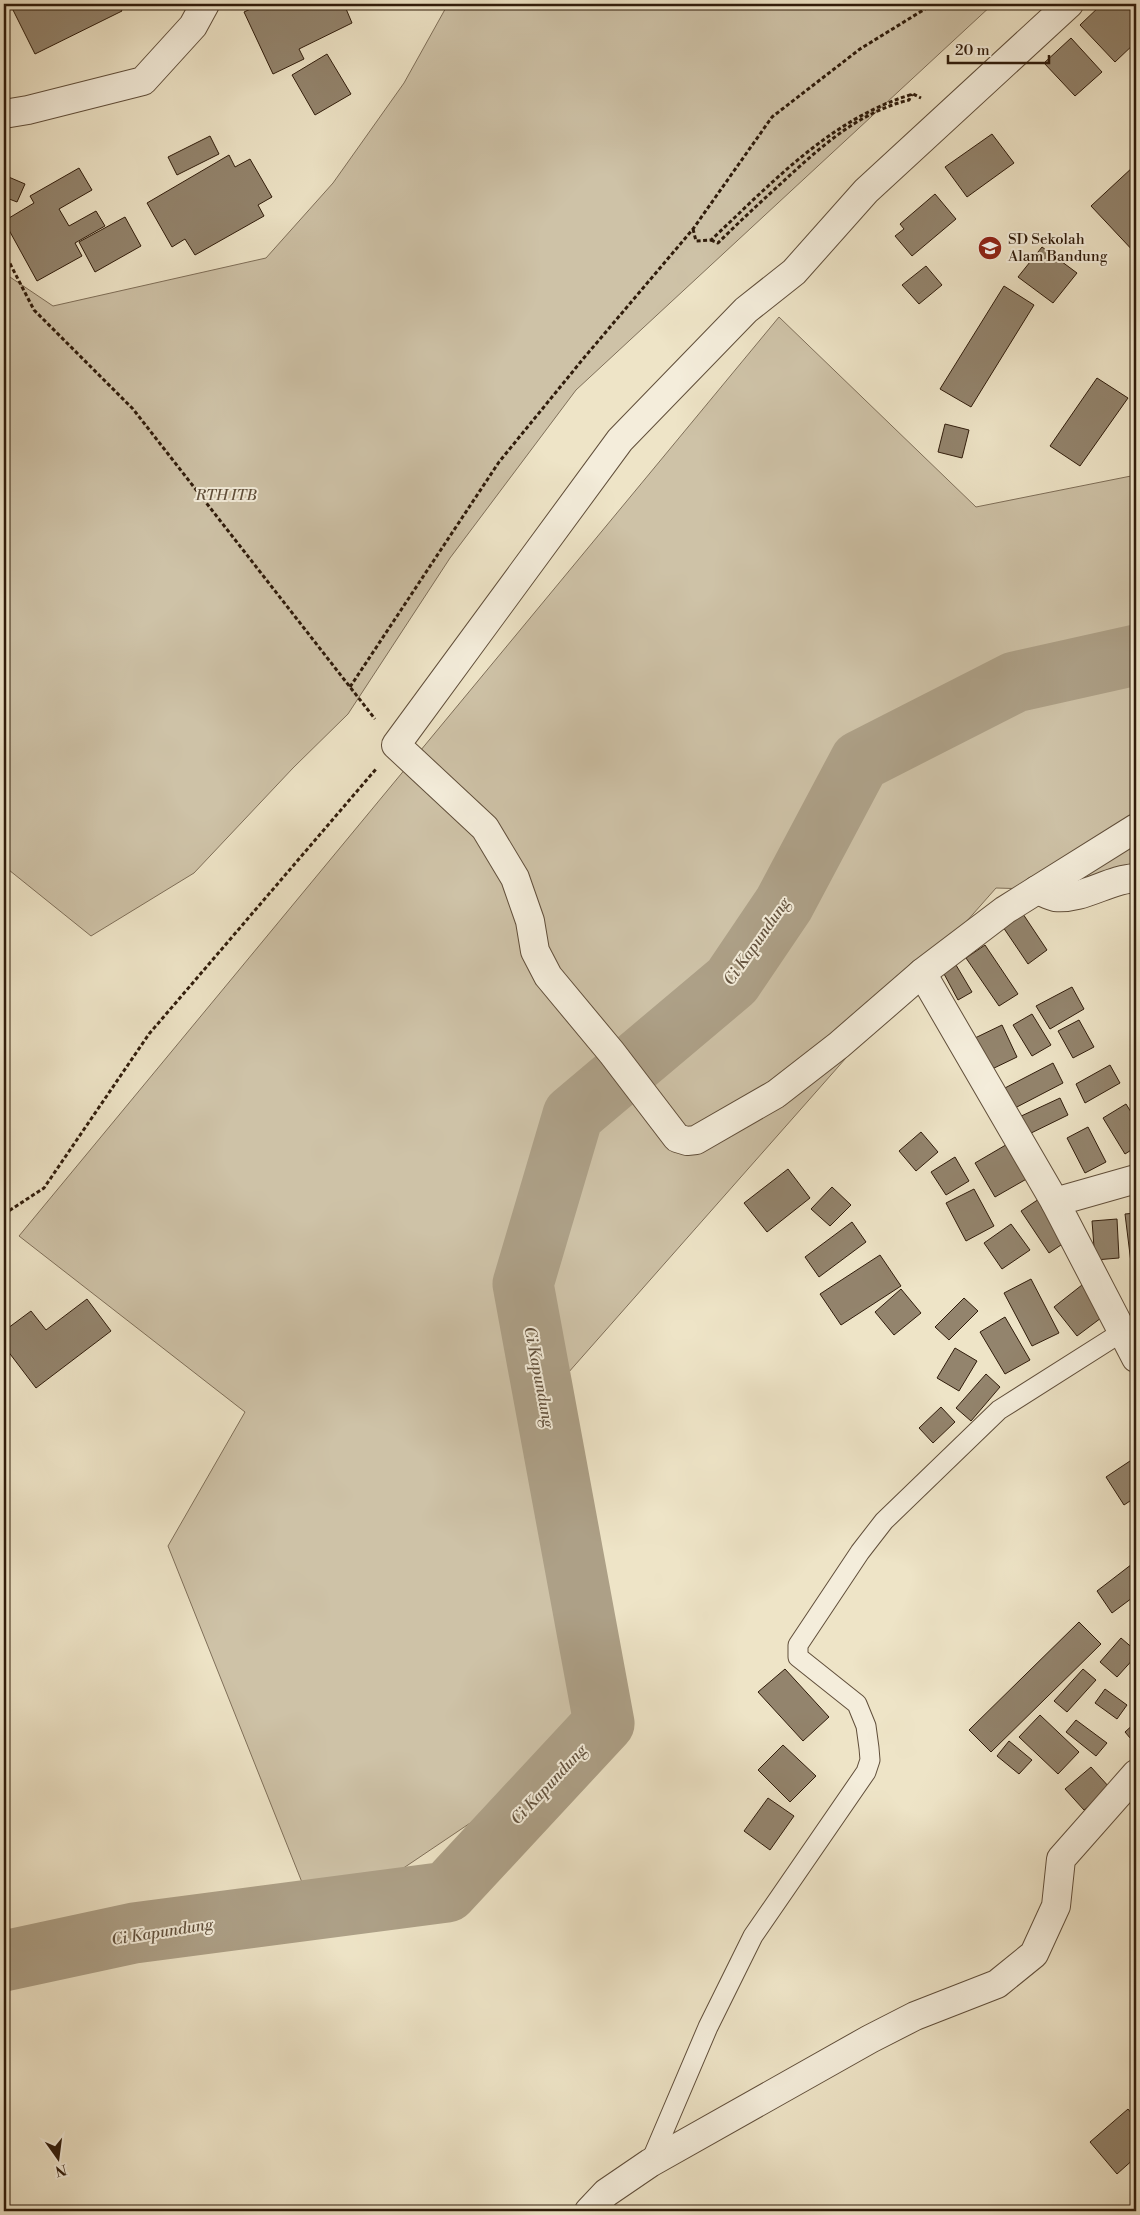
<svg xmlns="http://www.w3.org/2000/svg" width="1140" height="2215" font-family="'Libre Bodoni',serif">
	<rect width="100%" height="100%" fill="#eee4c7"/>
	<filter id="stains"><feTurbulence type="fractalNoise" baseFrequency=".004" numOctaves="4"/><feColorMatrix values="0 0 0 0 .2 0 0 0 0 .09 0 0 0 0 .02 0 0 0 .5 -.17"/></filter>
	<radialGradient id="worn" r=".72"><stop offset=".6" stop-color="#630" stop-opacity="0"/><stop offset="1" stop-color="#630" stop-opacity=".3"/></radialGradient>
	<g fill="#cec2a7" stroke="#7f6f59">
		<polygon points="448,4 993,4 576,390 450,558 348,714 293,768 194,873 91,936 4,866 4,273 53,306 266,258 333,183 404,83"/>
		<polygon points="779,317 976,507 1136,475 1136,892 996,888 530,1416 580,1749 319,1925 168,1546 245,1412 19,1236"/>
	</g>
	<g fill="none" stroke-linecap="round" stroke-linejoin="round">
		<polyline stroke="#ada087" stroke-width="61" points="4,1961 134,1933 447,1892 604,1723 523,1284 573,1115 732,981 784,904 860,761 1015,682 1136,655"/>
	</g>
	<g fill="#93846d" stroke="#301c0b">
		<polygon points="10,4 118,4 122,11 35,54"/>
		<polygon points="261,4 344,4 352,23 299,49 304,59 273,74 244,12"/>
		<polygon points="1102,4 1132,4 1136,8 1136,42 1115,62 1080,25"/>
		<polygon points="1071,38 1102,72 1075,96 1044,63"/>
		<polygon points="327,54 351,94 315,115 292,75"/>
		<polygon points="992,134 1014,163 967,197 945,167"/>
		<polygon points="210,136 219,154 177,175 168,157"/>
		<polygon points="229,155 235,167 250,159 272,197 258,205 264,216 195,255 185,239 172,247 147,203"/>
		<polygon points="1134,166 1136,168 1136,254 1091,206"/>
		<polygon points="79,168 92,190 59,209 69,226 96,211 105,226 75,243 82,256 37,281 4,221 34,203 30,196"/>
		<polygon points="4,175 25,184 17,202 4,197"/>
		<polygon points="935,194 956,219 912,256 895,236 904,229 900,224"/>
		<polygon points="125,217 141,246 95,272 79,242"/>
		<polygon points="1042,247 1077,273 1053,303 1018,277"/>
		<polygon points="926,266 942,285 919,304 902,285"/>
		<polygon points="1004,286 1034,305 971,407 940,389"/>
		<polygon points="1097,378 1128,398 1080,466 1050,446"/>
		<polygon points="945,424 969,430 962,458 938,452"/>
		<polygon points="1023,914 1047,950 1028,964 1003,927"/>
		<polygon points="985,945 1018,994 999,1006 966,958"/>
		<polygon points="956,965 972,992 958,1000 943,972"/>
		<polygon points="1072,987 1084,1009 1050,1029 1036,1006"/>
		<polygon points="1032,1014 1051,1045 1032,1056 1013,1025"/>
		<polygon points="1079,1020 1094,1047 1073,1058 1058,1031"/>
		<polygon points="1002,1025 1017,1057 990,1070 975,1038"/>
		<polygon points="1053,1063 1063,1083 1013,1109 1003,1089"/>
		<polygon points="1110,1065 1120,1083 1085,1103 1076,1084"/>
		<polygon points="1060,1098 1068,1115 1025,1136 1017,1118"/>
		<polygon points="1126,1104 1136,1120 1136,1147 1125,1154 1103,1118"/>
		<polygon points="1088,1127 1106,1162 1085,1173 1067,1138"/>
		<polygon points="921,1132 938,1152 916,1171 899,1151"/>
		<polygon points="1016,1139 1037,1173 995,1197 975,1163"/>
		<polygon points="955,1157 969,1181 946,1195 931,1172"/>
		<polygon points="788,1169 810,1198 767,1232 744,1203"/>
		<polygon points="832,1187 851,1205 830,1226 811,1209"/>
		<polygon points="974,1189 994,1226 966,1241 946,1203"/>
		<polygon points="1042,1197 1070,1239 1049,1253 1021,1211"/>
		<polygon points="1136,1213 1136,1270 1132,1271 1125,1214"/>
		<polygon points="1117,1219 1119,1258 1095,1260 1092,1221"/>
		<polygon points="852,1222 866,1242 819,1277 805,1257"/>
		<polygon points="1011,1224 1030,1250 1002,1269 984,1243"/>
		<polygon points="880,1255 901,1286 841,1325 820,1294"/>
		<polygon points="1031,1279 1059,1333 1032,1346 1004,1293"/>
		<polygon points="1082,1285 1105,1315 1077,1336 1054,1307"/>
		<polygon points="901,1289 921,1313 894,1335 875,1312"/>
		<polygon points="964,1298 978,1311 949,1340 935,1327"/>
		<polygon points="87,1299 111,1331 36,1388 4,1346 4,1331 31,1311 46,1330"/>
		<polygon points="1005,1317 1030,1360 1005,1374 980,1332"/>
		<polygon points="955,1348 977,1361 959,1391 937,1378"/>
		<polygon points="986,1374 1000,1387 971,1421 956,1408"/>
		<polygon points="941,1407 955,1422 933,1443 919,1428"/>
		<polygon points="1136,1457 1136,1497 1124,1505 1106,1477"/>
		<polygon points="1136,1561 1136,1595 1112,1613 1097,1591"/>
		<polygon points="1079,1622 1101,1644 991,1752 969,1730"/>
		<polygon points="1121,1638 1136,1651 1136,1656 1117,1677 1100,1662"/>
		<polygon points="785,1669 829,1717 803,1741 758,1692"/>
		<polygon points="1083,1669 1096,1680 1067,1712 1054,1701"/>
		<polygon points="1105,1689 1127,1705 1117,1719 1095,1703"/>
		<polygon points="1040,1715 1079,1752 1058,1774 1019,1737"/>
		<polygon points="1076,1720 1107,1743 1096,1756 1066,1732"/>
		<polygon points="1136,1722 1136,1745 1125,1732"/>
		<polygon points="1009,1741 1032,1760 1019,1774 997,1756"/>
		<polygon points="783,1745 816,1776 790,1802 758,1770"/>
		<polygon points="1091,1767 1110,1788 1084,1810 1065,1789"/>
		<polygon points="768,1798 794,1816 770,1850 744,1831"/>
		<polygon points="1128,2109 1136,2119 1136,2157 1117,2174 1090,2142"/>
	</g>
	<g fill="none" stroke-linecap="round" stroke-linejoin="round">
		<g stroke="#604e3a" stroke-width="21">
			<polyline id="service" points="650,2163 708,2027 753,1936 866,1772 870,1760 869,1748 866,1726 857,1704 798,1657 798,1645 860,1552 884,1521 999,1410 1122,1332"/>
		</g>
		<g stroke="#604e3a" stroke-width="30">
			<g id="minor">
				<polyline points="1069,4 866,191 794,272 746,310 620,440 396,745 485,828 515,878 530,921 535,951 548,976 612,1053 677,1138 687,1141 696,1140 776,1094 839,1045 922,973 1005,910 1136,828"/>
				<polyline points="4,114 28,110 143,81 193,26 205,4"/>
				<path d="M1037,890C1043,892 1050,896 1055,897C1083,900 1109,879 1136,878"/>
				<polyline points="922,973 1055,1202 1136,1358"/>
				<polyline points="1055,1202 1136,1179"/>
				<polyline points="589,2211 606,2193 650,2163 870,2039 915,2016 997,1984 1034,1954 1056,1906 1061,1859 1136,1774"/>
			</g>
		</g>
		<g stroke="#301c0b" stroke-width="3" stroke-dasharray="4 2.5" stroke-linecap="butt">
			<path d="M693,229L696,241L711,240C771,184 831,118 913,94L921,98"/>
			<path d="M711,240L718,243C741,220 764,199 788,177C824,144 860,112 909,100L912,94"/>
			<polyline points="4,252 34,310 133,409 375,719"/>
			<polyline points="350,687 499,462 583,359 693,229 772,117 860,49 933,4"/>
			<polyline points="4,1214 44,1188 149,1034 376,769"/>
		</g>
		<use href="#service" stroke="#f4eddb" stroke-width="19"/>
		<use href="#minor" stroke="#f4eddb" stroke-width="28"/>
	</g>
	<defs>
		<g id="school-disc" transform="scale(1.25)"><circle r="9.5" fill="#8f2418" stroke="#f4eddb"/><path d="M0-5L7-2L0 1L-7-2ZM-4 1L0 2.5L4 1V4Q0 6-4 4Z" fill="#fff"/></g>
	</defs>
	<g fill-rule="evenodd">
		<use href="#school-disc" x="990" y="248"/>
	</g>
	<g text-anchor="middle" stroke-width="4" stroke-linejoin="round" paint-order="stroke">
		<g font-size="15" fill="#301c0b" stroke="#f4eddb" text-anchor="start">
			<text x="1008" y="244">SD Sekolah<tspan x="1008" dy="17">Alam Bandung</tspan></text>
		</g>
		<g font-size="15" font-style="italic" fill="#5f4e3a" stroke="#f4eddb">
			<text x="226" y="500">RTH ITB</text>
		</g>
		<g font-size="16" font-style="italic" fill="#62513d" stroke="#f4eddb">
			<text transform="translate(756 941) rotate(-55)" y="6">Ci Kapundung</text>
			<text transform="translate(540 1377) rotate(79)" y="6">Ci Kapundung</text>
			<text transform="translate(548 1784) rotate(-47)" y="6">Ci Kapundung</text>
			<text transform="translate(162 1931) rotate(-9)" y="6">Ci Kapundung</text>
		</g>
	</g>
	<rect width="1140" height="2215" fill="none" stroke="#eee4c7" stroke-width="20"/>
	<rect x="5" y="5" width="1130" height="2205" fill="none" stroke="#301c0b" stroke-width="2.5"/>
	<rect x="10" y="10" width="1120" height="2195" fill="none" stroke="#301c0b"/>
	<g transform="translate(58 2158) rotate(166)" stroke="#f4eddb" stroke-width="4" paint-order="stroke">
	<path d="M0-4L9 19L0 12L-9 19Z" fill="#301c0b"/>
	<text y="-8" font-size="14" font-weight="bold" text-anchor="middle" fill="#301c0b">N</text>
	</g>
	<path d="M948 55v8h101v-8" fill="none" stroke="#301c0b" stroke-width="2.5"/>
	<text x="955" y="55" font-size="15" fill="#301c0b" stroke="#f4eddb" stroke-width="4" paint-order="stroke">20 m</text>
	<rect width="100%" height="100%" filter="url(#stains)"/>
	<rect width="100%" height="100%" fill="url(#worn)"/>
</svg>
